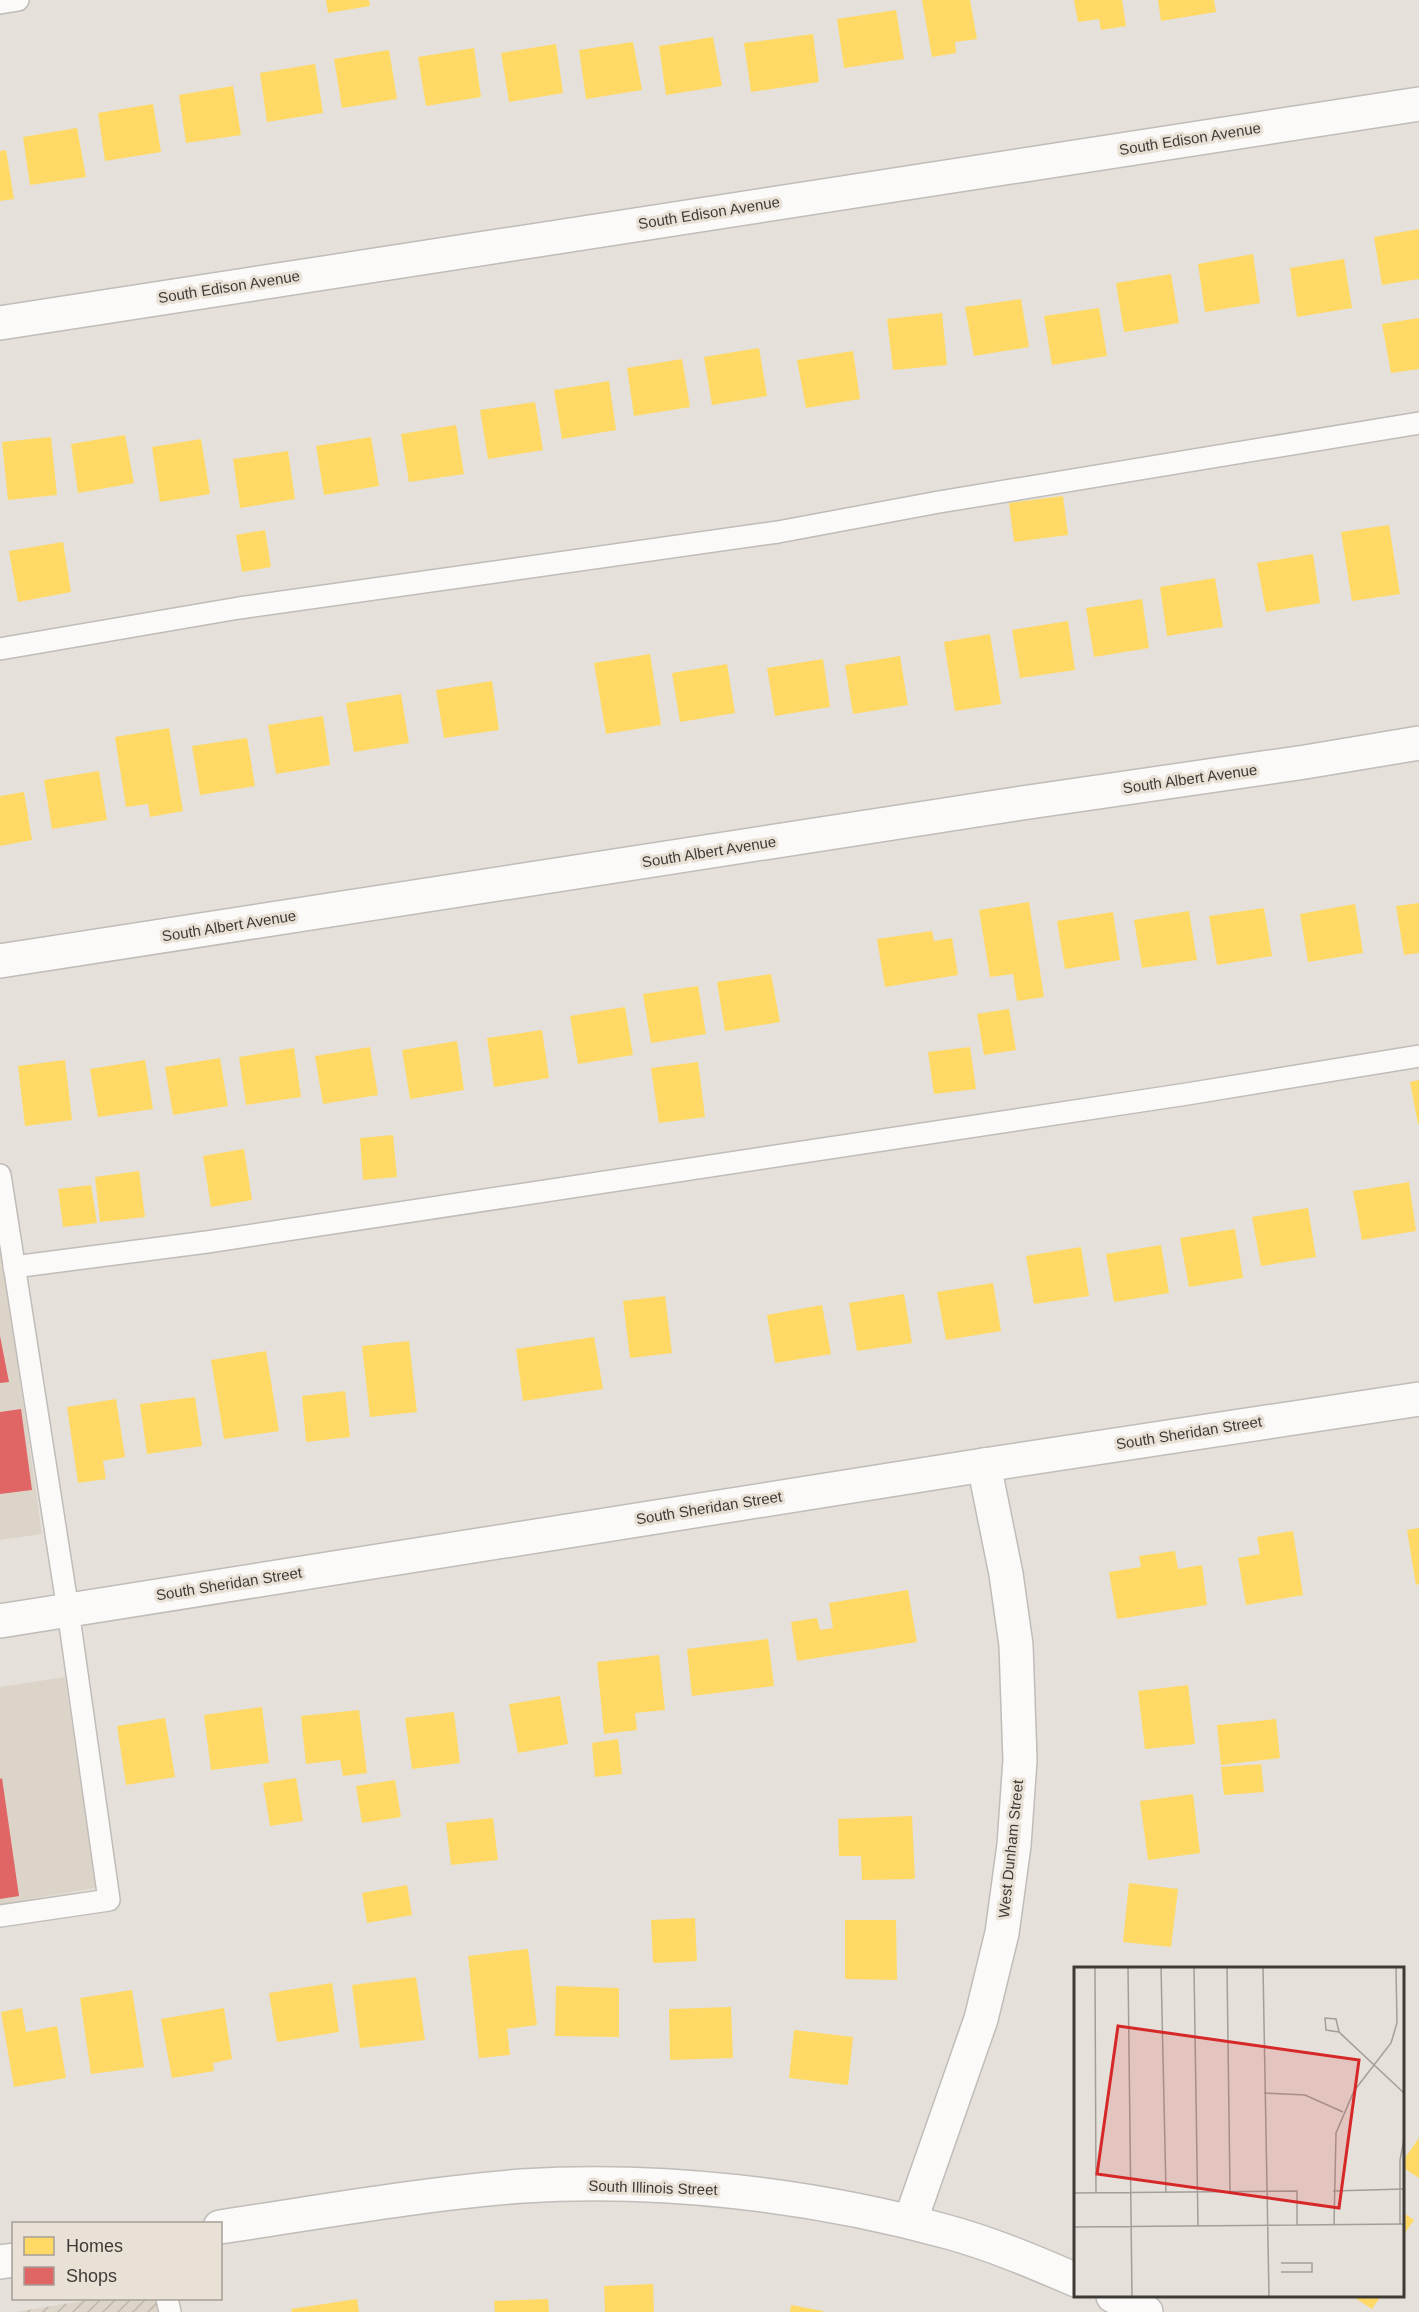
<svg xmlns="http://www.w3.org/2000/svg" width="1419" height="2312" font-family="Arial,sans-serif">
	<defs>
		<pattern id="industrial-furrows" width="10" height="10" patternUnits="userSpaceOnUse" patternTransform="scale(1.5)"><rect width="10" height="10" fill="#dcd4c8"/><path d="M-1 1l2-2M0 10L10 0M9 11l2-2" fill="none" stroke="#beb7ac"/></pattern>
	</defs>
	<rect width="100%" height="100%" fill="#e5e0da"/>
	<g fill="#dcd4c8">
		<polygon points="0,1239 42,1534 0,1540"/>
		<polygon points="65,1677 96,1888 0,1904 0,1687"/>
	</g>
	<polygon fill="url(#industrial-furrows)" points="101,2298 162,2299 164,2312 15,2312"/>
	<g fill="#ffd966">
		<polygon points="326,0 369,0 370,6 328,13"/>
		<polygon points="922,0 970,0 977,39 955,42 956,53 932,57"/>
		<polygon points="1074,0 1122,0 1126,26 1101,30 1099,19 1078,22"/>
		<polygon points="1158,0 1214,0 1216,12 1161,21"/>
		<polygon points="896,10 904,59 844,68 837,19"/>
		<polygon points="813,34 819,82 751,92 744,43"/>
		<polygon points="713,37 722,86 666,95 659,46"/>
		<polygon points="633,42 642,90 586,99 579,50"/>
		<polygon points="556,44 563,93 509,102 501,53"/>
		<polygon points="474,48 481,97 426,106 418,57"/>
		<polygon points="389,50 397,99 342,108 334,59"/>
		<polygon points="315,64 323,113 267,122 260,73"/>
		<polygon points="233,86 241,135 186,143 179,95"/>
		<polygon points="153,104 161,152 105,161 98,113"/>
		<polygon points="77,128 86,177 30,185 23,137"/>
		<polygon points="6,150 14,199 0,201 0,151"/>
		<polygon points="1419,229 1419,279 1382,285 1374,237"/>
		<polygon points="1253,254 1260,303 1205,312 1198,264"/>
		<polygon points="1344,259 1352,308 1297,317 1290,268"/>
		<polygon points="1171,274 1179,323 1124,332 1116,283"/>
		<polygon points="1021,299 1029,347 974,356 965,307"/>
		<polygon points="1099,308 1107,356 1052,365 1044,316"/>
		<polygon points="942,313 947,365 893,370 887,319"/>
		<polygon points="1419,318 1419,369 1391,373 1382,324"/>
		<polygon points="759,348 767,396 712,405 704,357"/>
		<polygon points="853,351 860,399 806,408 797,360"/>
		<polygon points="682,359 690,407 634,416 627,368"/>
		<polygon points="609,381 616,430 562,439 554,390"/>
		<polygon points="535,402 543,450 488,459 480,410"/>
		<polygon points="456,425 464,474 409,482 401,434"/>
		<polygon points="125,435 134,483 78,493 71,444"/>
		<polygon points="51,437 57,495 8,500 2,442"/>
		<polygon points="371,437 379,486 324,495 316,446"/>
		<polygon points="201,439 210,494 160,502 152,447"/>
		<polygon points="288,451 295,499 240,508 233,459"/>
		<polygon points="1063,496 1068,535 1014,542 1009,503"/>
		<polygon points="1389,525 1400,594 1352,601 1341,532"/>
		<polygon points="265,530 271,567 242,572 236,535"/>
		<polygon points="63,542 71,592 18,602 9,551"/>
		<polygon points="1313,554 1320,603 1266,612 1257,563"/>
		<polygon points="1215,578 1223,627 1167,636 1160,587"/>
		<polygon points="1142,599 1149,648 1094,657 1086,608"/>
		<polygon points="1068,621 1075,670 1020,678 1012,630"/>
		<polygon points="990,634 1001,704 955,711 944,642"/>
		<polygon points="650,654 661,725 606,734 594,663"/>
		<polygon points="900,656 908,705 853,714 845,665"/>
		<polygon points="823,659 830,707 775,716 767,668"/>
		<polygon points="727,664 735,713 680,722 672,673"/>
		<polygon points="492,681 499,730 444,738 436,690"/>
		<polygon points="401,694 409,743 354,752 346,703"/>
		<polygon points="323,716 330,765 276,774 268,725"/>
		<polygon points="169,728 183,811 150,817 148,804 126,807 115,737"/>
		<polygon points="247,738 255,786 200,795 192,746"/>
		<polygon points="99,771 107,820 52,829 44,780"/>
		<polygon points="24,792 32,840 0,846 0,796"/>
		<polygon points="1029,902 1044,997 1017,1001 1013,974 990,977 979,910"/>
		<polygon points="1419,903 1419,953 1404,955 1396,906"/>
		<polygon points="1355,904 1363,953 1308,962 1300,914"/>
		<polygon points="1264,908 1272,956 1217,965 1209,916"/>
		<polygon points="1189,911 1197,960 1142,968 1134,920"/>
		<polygon points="1113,912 1120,960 1065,969 1057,921"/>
		<polygon points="932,931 934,941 952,938 958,975 885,987 877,939"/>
		<polygon points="771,974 780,1022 725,1031 717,982"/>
		<polygon points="698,986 706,1034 651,1043 643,994"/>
		<polygon points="625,1007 633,1055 578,1064 570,1016"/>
		<polygon points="1009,1009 1016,1050 984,1055 977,1014"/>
		<polygon points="542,1030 549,1078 494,1087 487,1038"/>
		<polygon points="457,1041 464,1090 410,1099 402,1050"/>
		<polygon points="370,1047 378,1095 323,1104 315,1056"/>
		<polygon points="970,1047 976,1089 934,1094 928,1052"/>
		<polygon points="294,1048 301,1097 246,1105 239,1057"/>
		<polygon points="220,1058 228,1106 173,1115 165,1067"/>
		<polygon points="65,1060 72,1120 25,1126 18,1066"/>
		<polygon points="145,1060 153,1109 98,1117 90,1069"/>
		<polygon points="698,1062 705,1117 659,1123 651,1068"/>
		<polygon points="1419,1080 1419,1124 1418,1124 1410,1082"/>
		<polygon points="393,1135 397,1177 363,1180 360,1138"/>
		<polygon points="244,1149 252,1200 211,1207 203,1156"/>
		<polygon points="139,1171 145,1217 100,1222 95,1177"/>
		<polygon points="1409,1182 1416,1231 1362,1240 1353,1191"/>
		<polygon points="91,1185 97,1223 63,1227 58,1189"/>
		<polygon points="1308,1208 1316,1257 1261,1266 1252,1217"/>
		<polygon points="1235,1229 1243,1278 1189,1287 1180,1238"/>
		<polygon points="1161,1245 1169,1293 1114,1302 1106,1254"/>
		<polygon points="1081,1247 1089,1296 1034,1304 1026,1256"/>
		<polygon points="993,1283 1001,1331 946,1340 937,1292"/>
		<polygon points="904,1294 912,1343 857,1351 849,1303"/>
		<polygon points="665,1296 672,1353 630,1358 623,1301"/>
		<polygon points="822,1305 831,1354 775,1363 767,1315"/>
		<polygon points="594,1337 603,1389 523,1401 516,1349"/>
		<polygon points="409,1341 417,1412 370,1417 362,1346"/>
		<polygon points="266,1351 279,1431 224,1439 211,1360"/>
		<polygon points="345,1391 350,1437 306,1442 302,1396"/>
		<polygon points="195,1397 202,1446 147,1454 140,1404"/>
		<polygon points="116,1399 125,1457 103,1461 106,1479 78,1483 67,1407"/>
		<polygon points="1419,1528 1419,1584 1416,1585 1407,1530"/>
		<polygon points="1293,1531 1303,1595 1246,1605 1238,1558 1260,1554 1257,1537"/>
		<polygon points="1175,1551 1178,1569 1202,1565 1207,1605 1117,1619 1109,1572 1141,1567 1139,1556"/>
		<polygon points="908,1590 917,1642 797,1661 791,1622 817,1618 820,1630 833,1628 829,1603"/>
		<polygon points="768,1639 774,1686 692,1696 687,1649"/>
		<polygon points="659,1655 665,1710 635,1713 637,1730 604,1734 597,1662"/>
		<polygon points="1188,1685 1195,1744 1145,1749 1138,1691"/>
		<polygon points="560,1696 568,1744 518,1753 509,1704"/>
		<polygon points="262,1707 269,1763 211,1770 204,1715"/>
		<polygon points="359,1710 367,1773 343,1776 340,1760 306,1764 301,1716"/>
		<polygon points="454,1712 460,1763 412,1769 405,1718"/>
		<polygon points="165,1718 175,1777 126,1785 117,1726"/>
		<polygon points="1276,1719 1280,1758 1221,1765 1217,1725"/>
		<polygon points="618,1739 622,1774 595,1777 592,1743"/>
		<polygon points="1261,1764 1264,1792 1224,1795 1221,1767"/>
		<polygon points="296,1778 303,1821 270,1826 263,1783"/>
		<polygon points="395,1780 401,1817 362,1823 356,1786"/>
		<polygon points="1193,1794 1200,1853 1148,1860 1140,1801"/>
		<polygon points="912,1816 915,1879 862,1880 861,1856 839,1856 838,1819"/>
		<polygon points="493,1818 498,1860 451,1865 446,1823"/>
		<polygon points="1129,1883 1178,1889 1171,1947 1123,1942"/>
		<polygon points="407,1885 412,1915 367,1923 362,1893"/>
		<polygon points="695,1918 697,1961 653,1963 651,1920"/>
		<polygon points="845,1920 896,1920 897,1980 845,1979"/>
		<polygon points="528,1949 537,2025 507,2029 510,2055 479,2058 468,1956"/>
		<polygon points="416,1977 425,2040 360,2048 352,1985"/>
		<polygon points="332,1983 339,2032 277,2042 269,1993"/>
		<polygon points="556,1986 619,1988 619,2037 555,2036"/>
		<polygon points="132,1990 144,2067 91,2074 80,1998"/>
		<polygon points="731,2007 733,2058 670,2060 669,2009"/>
		<polygon points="22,2008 26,2032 57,2026 66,2078 14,2087 1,2012"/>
		<polygon points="224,2008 232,2059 213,2063 214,2071 172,2078 161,2019"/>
		<polygon points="794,2030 853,2037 848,2085 789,2078"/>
		<polygon points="1419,2138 1419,2178 1402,2167 1402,2162"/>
		<polygon points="1402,2212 1414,2220 1402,2237"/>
		<polygon points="653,2284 654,2312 605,2312 604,2286"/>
		<polygon points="1352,2296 1381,2296 1372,2309"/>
		<polygon points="357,2299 359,2312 292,2312 291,2309"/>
		<polygon points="548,2299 549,2312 495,2312 494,2301"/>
		<polygon points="791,2305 823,2311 823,2312 790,2312"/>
	</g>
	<g fill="#e06666">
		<polygon points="0,1336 9,1382 0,1383"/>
		<polygon points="21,1409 32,1490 0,1494 0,1412"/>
		<polygon points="2,1778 19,1896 0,1899 0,1779"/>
	</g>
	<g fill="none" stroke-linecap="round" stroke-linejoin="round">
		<g stroke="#c0bcb8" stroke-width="24">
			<g id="lane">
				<polyline points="0,3 18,0"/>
				<polyline points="0,649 239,608 778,532 939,502 1419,423"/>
				<polyline points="0,1175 68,1610 109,1900 0,1916"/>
				<polyline points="14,1267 207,1242 1187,1094 1419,1056"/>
				<polyline points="167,2298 170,2312"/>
			</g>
		</g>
		<g stroke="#c0bcb8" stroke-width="36">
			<g id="street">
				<polyline points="0,323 1419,104"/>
				<polyline points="0,961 1022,803 1305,762 1419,743"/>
				<polyline points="910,2222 981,2019 1002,1933 1014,1845 1020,1760 1016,1645 1006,1574 984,1465"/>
				<path d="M220,2227C320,2212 421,2194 522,2186C661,2177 814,2195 948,2232C992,2244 1034,2262 1076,2280"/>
				<polyline points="0,2262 14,2260"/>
				<polyline points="1113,2296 1146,2312"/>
			</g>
		</g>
		<g stroke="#c0bcb8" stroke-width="36">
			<polyline id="secondary" points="0,1621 984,1465 1419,1399"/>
		</g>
		<use href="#lane" stroke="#fbfaf9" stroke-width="21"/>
		<use href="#street" stroke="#fbfaf9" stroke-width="33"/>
		<use href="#secondary" stroke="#fbfaf9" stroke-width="33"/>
	</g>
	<g text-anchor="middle" stroke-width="6" stroke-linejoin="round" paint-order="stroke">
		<g font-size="15" fill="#3e3b37" stroke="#e9e1d6">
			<text transform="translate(1190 139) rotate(-9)" y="5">South Edison Avenue</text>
			<text transform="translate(709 213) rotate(-9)" y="5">South Edison Avenue</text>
			<text transform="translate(229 287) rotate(-9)" y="5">South Edison Avenue</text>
			<text transform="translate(1190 779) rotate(-8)" y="5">South Albert Avenue</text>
			<text transform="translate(709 852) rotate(-9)" y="5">South Albert Avenue</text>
			<text transform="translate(229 926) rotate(-9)" y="5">South Albert Avenue</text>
			<text transform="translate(1189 1433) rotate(-9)" y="5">South Sheridan Street</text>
			<text transform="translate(709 1508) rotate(-9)" y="5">South Sheridan Street</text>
			<text transform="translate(229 1584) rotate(-9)" y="5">South Sheridan Street</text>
			<text transform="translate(1011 1849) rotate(-84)" y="5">West Dunham Street</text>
			<text transform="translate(653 2188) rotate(2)" y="5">South Illinois Street</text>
		</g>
	</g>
	<g transform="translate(1074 1967)">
		<rect width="330" height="330" fill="#e5e0da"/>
		<path fill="none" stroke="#a29e99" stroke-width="1.5" d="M21,0L22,226M54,0L58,330M87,0L92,226M120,0L124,259M153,0L156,224M189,0L195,330M265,65L252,63L251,51L262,52L265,65L330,126M190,126L231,128L269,145M259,224L330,222M0,226L223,224V258M326,257V193L330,172M260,258L262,166L280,124L317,76L323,56L322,0M0,260L330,257M207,296H238V305H207"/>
		<path fill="#d62828" fill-opacity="0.15" stroke="#d62828" stroke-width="3" d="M44,59L285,93L265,241L23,207Z"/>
		<rect width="330" height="330" fill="none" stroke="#3e3b37" stroke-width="3"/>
	</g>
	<rect x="12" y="2222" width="210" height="78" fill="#e9e1d6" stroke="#a59f96" stroke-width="1.5"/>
	<rect x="24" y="2237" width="30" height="18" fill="#ffd966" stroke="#a59f96" stroke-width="1.5"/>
	<text x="66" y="2252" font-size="18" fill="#3e3b37">Homes</text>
	<rect x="24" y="2267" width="30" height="18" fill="#e06666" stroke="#a59f96" stroke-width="1.5"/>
	<text x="66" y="2282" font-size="18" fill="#3e3b37">Shops</text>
</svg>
